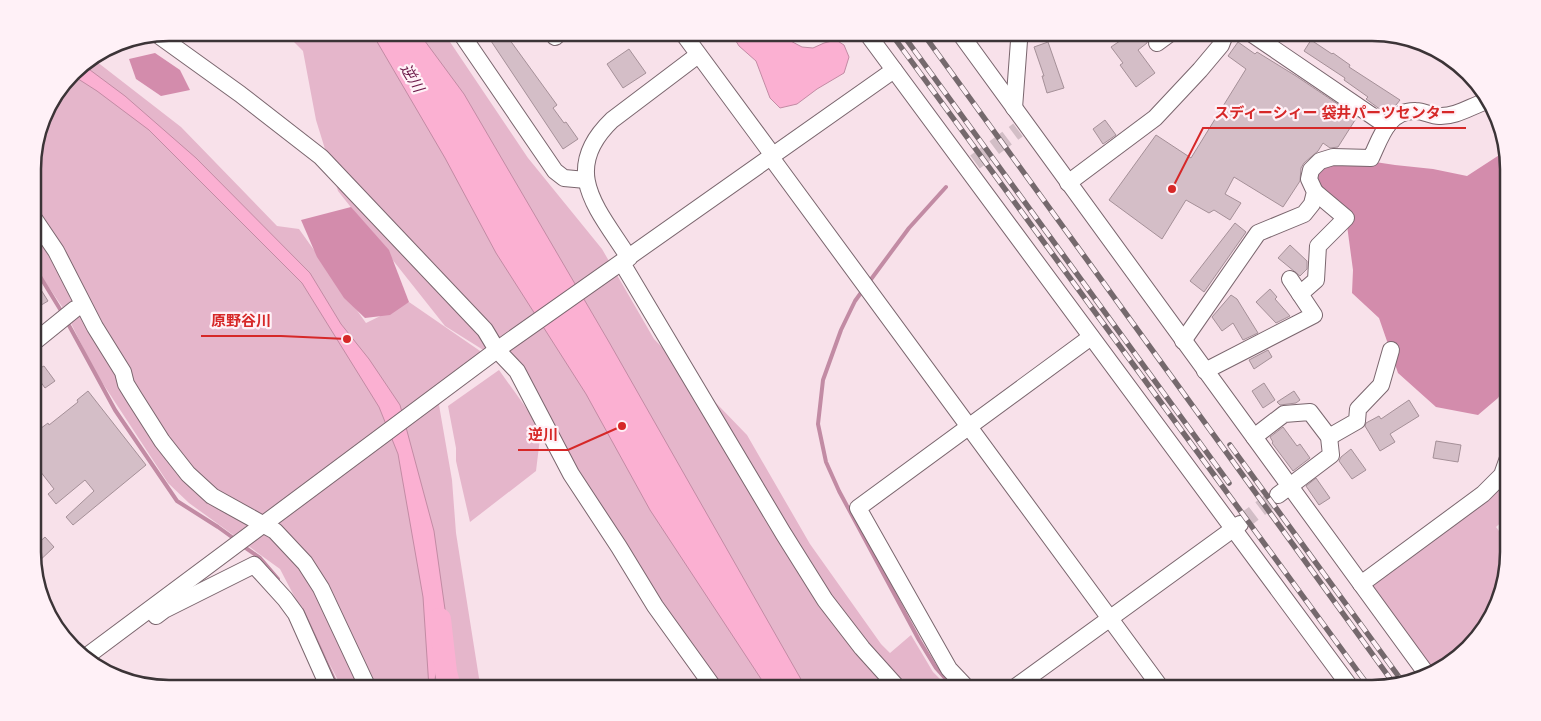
<svg xmlns="http://www.w3.org/2000/svg" width="1541" height="721" font-family="'Public Sans','Noto Sans JP',sans-serif">
	<rect width="100%" height="100%" fill="#f8e1ea"/>
	<g fill="#e5b6cb">
		<polygon points="285,33 444,33 528,158 602,249 654,339 747,435 810,544 881,644 890,653 911,635 933,672 949,688 703,688 678,653 596,521 517,371 445,326 338,191 316,120 303,51"/>
		<polygon points="92,58 181,127 277,226 299,229 366,323 409,302 483,353 439,405 452,480 456,533 479,678 484,688 342,688 280,569 189,503 168,483 94,370 65,311 33,264 33,160 46,109 79,67"/>
		<polygon points="499,370 534,419 540,438 536,471 470,522 456,461 456,448 448,406"/>
		<polygon points="1508,453 1508,516 1496,527 1508,543 1508,552 1498,605 1448,665 1426,673 1364,582 1483,494"/>
	</g>
	<g fill="#d38cac">
		<polygon points="155,53 180,70 190,90 161,96 136,79 129,59"/>
		<polygon points="1507,150 1508,382 1498,398 1478,415 1436,407 1398,373 1379,318 1352,293 1353,270 1346,218 1313,187 1316,165 1342,157 1395,165 1433,169 1467,176"/>
		<polygon points="351,207 389,250 409,302 390,315 365,318 344,298 317,257 301,220"/>
	</g>
	<g fill="#fbb0d2" stroke="#c28ba4">
		<polygon points="370,33 419,33 464,94 609,342 802,681 808,688 767,688 650,510 586,394 496,253 445,158 376,40"/>
		<polygon points="731,33 782,33 785,38 802,47 813,48 824,43 836,40 844,45 849,57 844,73 817,89 797,104 780,108 770,98 756,61 739,46"/>
		<polygon points="82,64 125,96 196,158 310,273 341,324 369,359 400,405 434,531 451,652 459,688 444,688 446,648 438,652 435,681 436,688 429,688 423,597 398,454 379,407 302,283 149,130 97,91 72,75"/>
	</g>
	<g fill="none" stroke-linecap="round" stroke-linejoin="round">
		<g stroke="#c28ba4" stroke-width="4">
			<polyline points="33,265 63,314"/>
			<polyline points="869,282 909,228 946,187"/>
			<polyline points="863,290 855,301 841,330 823,380 818,424 826,462 839,491 919,640 936,668 954,688"/>
			<polyline points="66,320 115,410 177,501 218,527 236,540"/>
			<polyline points="243,546 260,558 278,579"/>
			<polyline points="302,610 338,688"/>
		</g>
		<polyline stroke="#fbb0d2" stroke-width="22" points="440,619 446,672 450,688"/>
	</g>
	<g fill="#d4bec7" stroke="#a59098">
		<polygon points="485,32 504,32 557,105 553,108 564,123 566,122 578,139 563,149"/>
		<polygon points="1133,32 1154,32 1148,39 1147,43 1138,50 1155,73 1136,87 1120,65 1123,63 1111,47"/>
		<polygon points="1311,40 1332,54 1333,53 1350,65 1349,67 1400,100 1396,105 1385,113 1366,99 1368,97 1344,80 1345,78 1304,51"/>
		<polygon points="1048,42 1064,88 1047,93 1042,76 1044,76 1034,47"/>
		<polygon points="1238,42 1255,54 1257,52 1296,76 1357,117 1338,147 1330,148 1323,143 1318,151 1304,163 1301,168 1300,181 1283,207 1234,177 1225,194 1241,203 1230,220 1214,210 1209,213 1186,200 1162,239 1109,200 1156,135 1191,158 1246,69 1228,56"/>
		<polygon points="629,49 646,73 623,88 607,64"/>
		<polygon points="1105,120 1116,135 1103,144 1093,129"/>
		<polygon points="1235,223 1246,232 1204,292 1190,281"/>
		<polygon points="1290,245 1307,261 1307,269 1300,276 1278,258"/>
		<polygon points="33,277 48,301 33,310"/>
		<polygon points="1270,289 1277,297 1275,299 1290,316 1276,323 1256,302"/>
		<polygon points="1231,295 1237,299 1258,333 1243,340 1233,323 1222,331 1212,317"/>
		<polygon points="1268,350 1272,357 1254,369 1249,360"/>
		<polygon points="33,357 42,367 44,366 55,381 45,388 33,371"/>
		<polygon points="1264,383 1275,400 1263,408 1252,391"/>
		<polygon points="88,391 146,465 73,525 66,517 94,491 85,480 56,504 48,494 54,489 33,462 33,434 48,423 49,425 78,402 77,400"/>
		<polygon points="1294,391 1300,400 1296,403 1280,405 1277,402"/>
		<polygon points="1409,400 1419,416 1390,434 1395,442 1380,451 1365,426 1366,423 1379,416 1381,419"/>
		<polygon points="1283,427 1297,446 1300,444 1310,458 1293,471 1272,443 1273,442 1270,437"/>
		<polygon points="1436,441 1461,445 1458,462 1433,458"/>
		<polygon points="1351,449 1366,470 1352,479 1339,461 1341,457"/>
		<polygon points="1316,478 1330,498 1319,505 1306,486"/>
		<polygon points="45,537 54,547 34,566 34,547"/>
	</g>
	<g fill="none" stroke-linecap="round" stroke-linejoin="round">
		<g stroke="#d2bec6" stroke-width="16" stroke-dasharray="16 8" stroke-linecap="butt">
			<polyline points="975,162 1018,130"/>
			<polyline points="1241,523 1278,495"/>
		</g>
		<g stroke="#7a666e" stroke-width="18">
			<g id="minor">
				<polyline points="460,32 555,171 564,178 586,180"/>
				<polyline points="552,32 555,37 561,32"/>
				<polyline points="682,32 772,154"/>
				<polyline points="866,32 1351,688"/>
				<polyline points="959,32 1426,673"/>
				<polyline points="1249,32 1387,126"/>
				<polyline points="158,35 240,94 321,157 485,330 497,350 517,371 571,474 619,547 655,606 714,688"/>
				<polyline points="1157,43 1172,32"/>
				<polyline points="1014,108 1019,41 1022,32"/>
				<polyline points="770,156 1161,688"/>
				<polyline points="1068,183 1155,118 1200,70 1221,45 1226,32"/>
				<polyline points="33,217 56,251 95,327 123,372 126,384 134,397 162,441 188,474 212,496 275,531 305,563 321,588 368,688"/>
				<path d="M629,258C598,209 559,171 612,120L698,55"/>
				<polyline points="622,263 783,533 825,600 862,648 898,688"/>
				<polyline points="1300,294 1316,280 1318,246 1346,218 1315,192"/>
				<path d="M1183,341L1258,233L1304,214L1312,204L1315,192L1309,179L1311,170L1320,161L1333,157L1371,158C1381,137 1388,110 1416,111C1424,111 1431,116 1439,116C1456,117 1471,106 1487,101"/>
				<polyline points="33,343 75,309"/>
				<polyline points="1205,371 1314,315 1290,279"/>
				<polyline points="1254,437 1284,414 1310,412 1329,437 1331,455 1278,495"/>
				<polyline points="1329,437 1357,421 1358,409 1381,385 1391,350"/>
				<polyline points="1361,584 1483,494 1502,475 1508,458"/>
				<polyline points="156,616 164,610 254,565 285,599 296,614 329,688"/>
				<polyline points="87,656 501,347 894,70"/>
				<polyline points="967,688 949,669 858,508 1091,337"/>
				<polyline points="1014,688 1240,524"/>
			</g>
		</g>
		<use href="#minor" stroke="#fff" stroke-width="16"/>
		<g stroke="#75696d" stroke-width="5.5">
			<g id="rail">
				<polyline points="890,32 1370,688"/>
				<polyline points="901,32 1229,483"/>
				<polyline points="922,32 1394,684"/>
				<polyline points="1230,445 1402,681"/>
			</g>
		</g>
		<use href="#rail" stroke="#fff1f7" stroke-width="4" stroke-dasharray="11" stroke-linecap="butt"/>
	</g>
	<g text-anchor="middle" stroke-width="4.5" stroke-linejoin="round" paint-order="stroke">
		<g font-size="15" font-style="italic" fill="#6b1847" stroke="#fff1f7">
			<text transform="translate(412 78) rotate(59)" y="5">逆川</text>
		</g>
	</g>
	<path d="M0 0H1541V721H0ZM169 41H1372A128 128 0 0 1 1500 169V552A128 128 0 0 1 1372 680H169A128 128 0 0 1 41 552V169A128 128 0 0 1 169 41Z" fill="#fff1f7" fill-rule="evenodd"/>
	<path fill="none" stroke="#3c3437" stroke-width="2.5" d="M169 41H1372A128 128 0 0 1 1500 169V552A128 128 0 0 1 1372 680H169A128 128 0 0 1 41 552V169A128 128 0 0 1 169 41Z"/>
	<path fill="none" stroke="#d62828" stroke-width="2" d="M1172 189L1203 128H1466M347 339L281 336H201M622 426L568 450H518"/>
	<g fill="#d62828" stroke="#fff1f7" stroke-width="2">
		<circle cx="1172" cy="189" r="5"/>
		<circle cx="347" cy="339" r="5"/>
		<circle cx="622" cy="426" r="5"/>
	</g>
	<g font-size="15" text-anchor="middle" font-weight="bold" fill="#d62828" stroke="#fff1f7" stroke-width="4.5" stroke-linejoin="round" paint-order="stroke">
		<text x="1335" y="118">スディーシィー 袋井パーツセンター</text>
		<text x="241" y="326">原野谷川</text>
		<text x="543" y="440">逆川</text>
	</g>
</svg>
